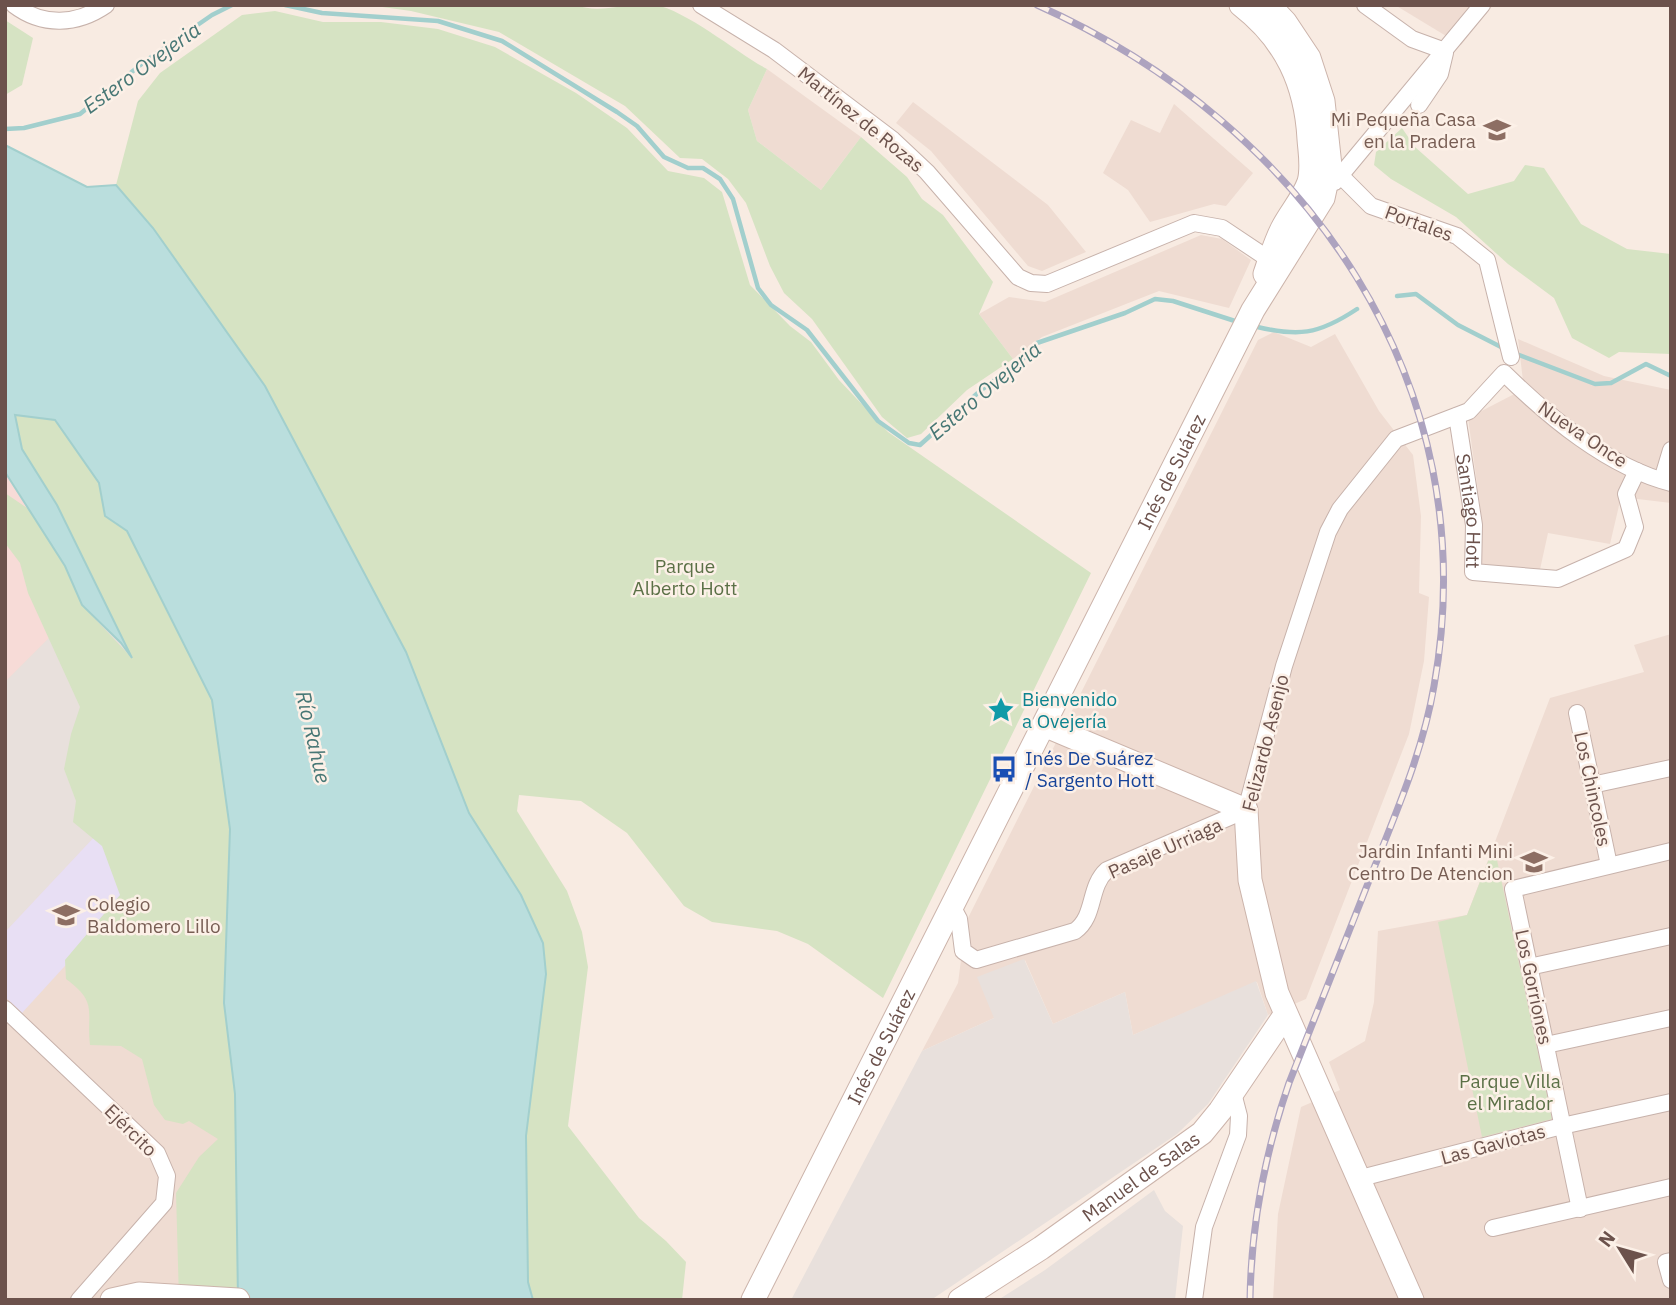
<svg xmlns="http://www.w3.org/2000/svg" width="1676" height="1305" font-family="'IBM Plex Sans',sans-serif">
	<rect width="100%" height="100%" fill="#f8ebe2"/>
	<g fill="#efdcd2">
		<polygon points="1395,5 1493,5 1461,45"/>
		<polygon points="767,69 861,137 821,190 757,141 748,110"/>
		<polygon points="913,102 1048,205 1086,252 1042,271 1028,266 931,151 896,123"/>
		<polygon points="1174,104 1253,173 1226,206 1214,204 1150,222 1128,190 1103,173 1131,120 1160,133"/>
		<polygon points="1201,235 1222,239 1251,260 1229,308 1159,291 1042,337 1013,359 979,314 1009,297 1045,302"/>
		<polygon points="1274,332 1311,347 1335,334 1379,411 1413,455 1421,516 1419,593 1429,597 1424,661 1409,734 1306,999 1268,1015 1257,982 1133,1035 1125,992 1053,1024 1025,960 994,1018 922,1051 958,983 966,922 1258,340"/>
		<polygon points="1518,339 1604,376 1671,390 1671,503 1621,497 1610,544 1548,533 1539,574 1476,566 1482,520 1468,418 1524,389"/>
		<polygon points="5,472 212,700 238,1300 5,1300"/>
		<polygon points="1671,634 1671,1300 1273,1300 1278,1214 1301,1107 1340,1090 1329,1062 1365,1041 1374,1002 1378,931 1467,915 1550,698 1644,672 1634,645"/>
	</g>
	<polygon fill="#f7dbd7" points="5,472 33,512 82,605 5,682"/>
	<g fill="#e8e0dc">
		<polygon points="82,605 121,643 132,658 111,819 5,932 5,682"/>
		<polygon points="1024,959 1053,1024 1125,992 1133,1035 1256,981 1268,1015 1208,1104 1177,1134 931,1300 791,1300 922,1051 994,1018 977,977"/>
		<polygon points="1154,1190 1165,1211 1183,1226 1175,1300 998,1300 1045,1270"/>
	</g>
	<polygon fill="#e8dff4" points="111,819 127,898 22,1013 5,997 5,932"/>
	<g fill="#d6e3c3">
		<path d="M368,5H576C601,15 629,1 655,5C686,10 737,53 767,69L748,110L757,141L821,190L861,137L907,177L922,199L943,215L993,282L979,314L1013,359L967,390L921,434L907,438L882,417L812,319L784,293L770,266L746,203L728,179L702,159L680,158L625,106L499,32L411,11Z"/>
		<polygon points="275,11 323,22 381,22 438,29 495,47 576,93 627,128 668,171 704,178 722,192 750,285 790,326 811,342 839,380 888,432 1091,573 883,998 808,944 777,931 712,922 684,906 627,833 581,801 519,795 517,811 567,891 582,932 588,967 568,1126 639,1218 666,1241 686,1262 682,1300 533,1300 528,1282 526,1136 546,974 543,943 521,895 469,813 406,652 265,386 153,228 116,185 138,101 160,73 242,15"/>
		<polygon points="5,20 33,38 22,85 5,95"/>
		<polygon points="1402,128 1415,147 1468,194 1514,181 1525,165 1544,168 1581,224 1627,249 1671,254 1671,354 1619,352 1609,358 1572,338 1554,298 1508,264 1456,217 1391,179 1374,165 1376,152"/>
		<path d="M14,414L55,420L100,483L105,516L127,531L212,700L230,829L224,1003L235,1094L238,1300H179L176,1193L199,1157L218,1139L189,1121L183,1124L165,1120L154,1105L142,1059L121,1046L90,1045C86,1012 99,1003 66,979L65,960L120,895L102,846L73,822L76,801L64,769L71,734L80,707L28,593L20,563L5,543V493L33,512L65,566L82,605L130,656L57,505L22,449Z"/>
		<polygon points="1494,846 1552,1119 1482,1137 1438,922 1467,915"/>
	</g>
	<polygon fill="#badedd" stroke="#a2cfcd" stroke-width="2" points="5,145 87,187 116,185 153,228 265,386 406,652 469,813 521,895 543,943 546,974 526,1136 528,1282 533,1300 238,1300 235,1094 224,1003 230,829 212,700 127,531 105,516 99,483 55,420 15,415 22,449 57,505 132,658 121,643 82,605 65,566 5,472"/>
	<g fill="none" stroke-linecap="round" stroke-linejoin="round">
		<g stroke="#a2cfcd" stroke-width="4.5">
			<polyline points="285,5 322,13 438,21 502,41 617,112 637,126 664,157 688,168 703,168 720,179 733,199 758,288 771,305 807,330 878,421 909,443 920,445 980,391 1027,356 1037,343 1125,313 1155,299 1173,301 1238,322"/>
			<polyline points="5,129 24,128 80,114 144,62 212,15 232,5"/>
			<polyline points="1397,296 1416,294 1458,325 1503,348"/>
			<path d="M1253,326C1298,337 1318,335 1357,309"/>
			<polyline points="1514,353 1595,384 1611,383 1646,364 1671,376"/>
		</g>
		<g stroke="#c7b2ab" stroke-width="18">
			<g id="street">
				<path d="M14,5C43,27 77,25 106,5"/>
				<polyline points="701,5 774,50 893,140 927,172 1018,277 1031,283 1047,284 1194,223 1222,228 1270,260"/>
				<polyline points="1365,5 1412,39 1445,51"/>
				<polyline points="1419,105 1440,74 1445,53"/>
				<polyline points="1340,175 1371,206 1457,236 1487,260 1511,357"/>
				<polyline points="1335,182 1482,5"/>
				<path id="s1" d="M1457,416L1474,525L1473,572L1558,579L1626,549L1635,527L1626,494L1637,471"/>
				<polyline points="1662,480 1671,450"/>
				<polyline points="1577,713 1609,865"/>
				<polyline points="1592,785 1671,768"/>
				<path d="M952,906L959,919L963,951L976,960L1075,931C1096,916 1088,887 1107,870L1246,810L1284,666L1328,532L1340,509L1396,439L1469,411L1504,373C1549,417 1608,467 1671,483"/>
				<polyline points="1529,967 1671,936"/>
				<polyline points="5,1009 157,1153 167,1176 164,1203 79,1300"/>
				<polyline points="1546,1045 1671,1018"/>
				<polyline points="1357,1179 1562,1126 1671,1102"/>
				<polyline points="1580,1209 1513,889 1671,851"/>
				<polyline points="1493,1228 1671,1187"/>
				<polyline points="1671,1261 1666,1262 1671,1280"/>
				<polyline points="1194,1300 1204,1227 1238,1135 1239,1116 1233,1093"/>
			</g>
		</g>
		<g stroke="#ccb4ab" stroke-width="25">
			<g id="secondary">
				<path d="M1241,5C1286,40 1306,84 1309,139C1310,153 1313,168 1309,182C1303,199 1290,213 1282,229C1275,243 1270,259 1265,274"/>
				<polyline points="1051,728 1246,810 1250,880 1277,993 1412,1300"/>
				<polyline points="112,1300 139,1294 238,1300"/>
				<path id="s2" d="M753,1300L1253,310L1323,198L1330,166L1323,101L1309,58L1285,22L1269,5"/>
				<path id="s3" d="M960,1300L1041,1248L1202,1133L1220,1111L1285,1015"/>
			</g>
		</g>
		<use href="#street" stroke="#fff" stroke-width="16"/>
		<use href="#secondary" stroke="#fff" stroke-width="23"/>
		<g stroke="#ada3bf" stroke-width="7">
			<path id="rail" d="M1037,5C1306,125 1488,384 1434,686C1423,750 1398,808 1374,868C1346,940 1317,1011 1289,1083C1265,1153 1251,1225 1250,1300"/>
		</g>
		<use href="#rail" stroke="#fcf0e7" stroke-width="4.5" stroke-dasharray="13" stroke-linecap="butt"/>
	</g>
	<defs>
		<g id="school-bare" transform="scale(2.1)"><path d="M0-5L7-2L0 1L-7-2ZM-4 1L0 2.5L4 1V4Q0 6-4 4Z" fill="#8d6e63" stroke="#fcf0e7" stroke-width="2.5" paint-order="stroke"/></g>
		<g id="sight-bare" transform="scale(2.1)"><path d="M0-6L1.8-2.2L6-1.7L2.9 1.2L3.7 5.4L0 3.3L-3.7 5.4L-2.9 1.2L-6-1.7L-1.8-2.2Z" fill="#0f9aa8" stroke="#fcf0e7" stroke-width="2.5" paint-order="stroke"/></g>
		<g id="bus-bare" transform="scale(2.1)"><path d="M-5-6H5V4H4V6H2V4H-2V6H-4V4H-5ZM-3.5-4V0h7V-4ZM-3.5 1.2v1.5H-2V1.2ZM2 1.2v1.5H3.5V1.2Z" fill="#1a4fb4" stroke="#fcf0e7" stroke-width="2.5" paint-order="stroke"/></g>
	</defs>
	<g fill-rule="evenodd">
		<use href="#school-bare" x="1497" y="130"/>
		<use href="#sight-bare" x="1001" y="710"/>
		<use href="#bus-bare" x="1004" y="769"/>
		<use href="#school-bare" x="1534" y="862"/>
		<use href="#school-bare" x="66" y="915"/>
	</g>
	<g text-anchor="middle" stroke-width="5" stroke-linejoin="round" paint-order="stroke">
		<g font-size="19" fill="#6c524c" stroke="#fcf0e7">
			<text transform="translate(861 119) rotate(39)" y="7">Martínez de Rozas</text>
			<text transform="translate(1419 223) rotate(20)" y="7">Portales</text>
			<text transform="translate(1583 434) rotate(34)" y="7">Nueva Once</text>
			<text dy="7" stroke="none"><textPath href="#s2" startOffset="928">Inés de Suárez</textPath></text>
			<text dy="7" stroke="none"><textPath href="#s1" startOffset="96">Santiago Hott</textPath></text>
			<text transform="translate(1265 743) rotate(-76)" y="7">Felizardo Asenjo</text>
			<text transform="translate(1593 789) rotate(78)" y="7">Los Chincoles</text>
			<text transform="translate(1165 848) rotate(-24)" y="7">Pasaje Urriaga</text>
			<text transform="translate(1534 987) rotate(78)" y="7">Los Gorriones</text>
			<text dy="7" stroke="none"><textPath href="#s2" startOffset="284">Inés de Suárez</textPath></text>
			<text transform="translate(131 1130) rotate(45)" y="7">Ejército</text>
			<text transform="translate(1493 1144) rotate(-15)" y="7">Las Gaviotas</text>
			<text dy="7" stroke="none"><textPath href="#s3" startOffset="219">Manuel de Salas</textPath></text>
		</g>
		<g font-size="19" fill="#785e54" stroke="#fcf0e7" text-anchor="end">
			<text x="1476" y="126">Mi Pequeña Casa<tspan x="1476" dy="22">en la Pradera</tspan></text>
			<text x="1513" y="858">Jardin Infanti Mini<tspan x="1513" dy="22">Centro De Atencion</tspan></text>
			<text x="87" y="911" text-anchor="start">Colegio<tspan x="87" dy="22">Baldomero Lillo</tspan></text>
		</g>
		<g font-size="19" fill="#5b7046" stroke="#fcf0e7">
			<text x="685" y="573">Parque<tspan x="685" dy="22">Alberto Hott</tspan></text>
			<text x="1510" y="1088">Parque Villa<tspan x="1510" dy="22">el Mirador</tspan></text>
		</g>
		<g font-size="19" fill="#0d838f" stroke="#fcf0e7" text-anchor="start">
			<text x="1022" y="706">Bienvenido<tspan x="1022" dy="22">a Ovejería</tspan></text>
		</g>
		<g font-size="19" fill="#164399" stroke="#fcf0e7" text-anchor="start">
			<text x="1025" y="765">Inés De Suárez<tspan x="1025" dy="22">/ Sargento Hott</tspan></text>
		</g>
		<g font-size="21" font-style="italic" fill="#477775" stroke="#fcf0e7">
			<text transform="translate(142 68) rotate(-36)" y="7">Estero Ovejeria</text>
			<text transform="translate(985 391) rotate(-40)" y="7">Estero Ovejeria</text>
			<text transform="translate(313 737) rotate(77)" y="7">Río Rahue</text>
		</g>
	</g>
	<rect width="1676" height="1305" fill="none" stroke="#6c524c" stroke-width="14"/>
	<g transform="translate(1620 1249) rotate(307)" stroke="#fcf0e7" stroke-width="5" paint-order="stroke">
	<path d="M0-5L12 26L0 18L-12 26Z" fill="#6c524c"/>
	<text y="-10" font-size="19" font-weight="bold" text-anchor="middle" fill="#6c524c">N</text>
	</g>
</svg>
